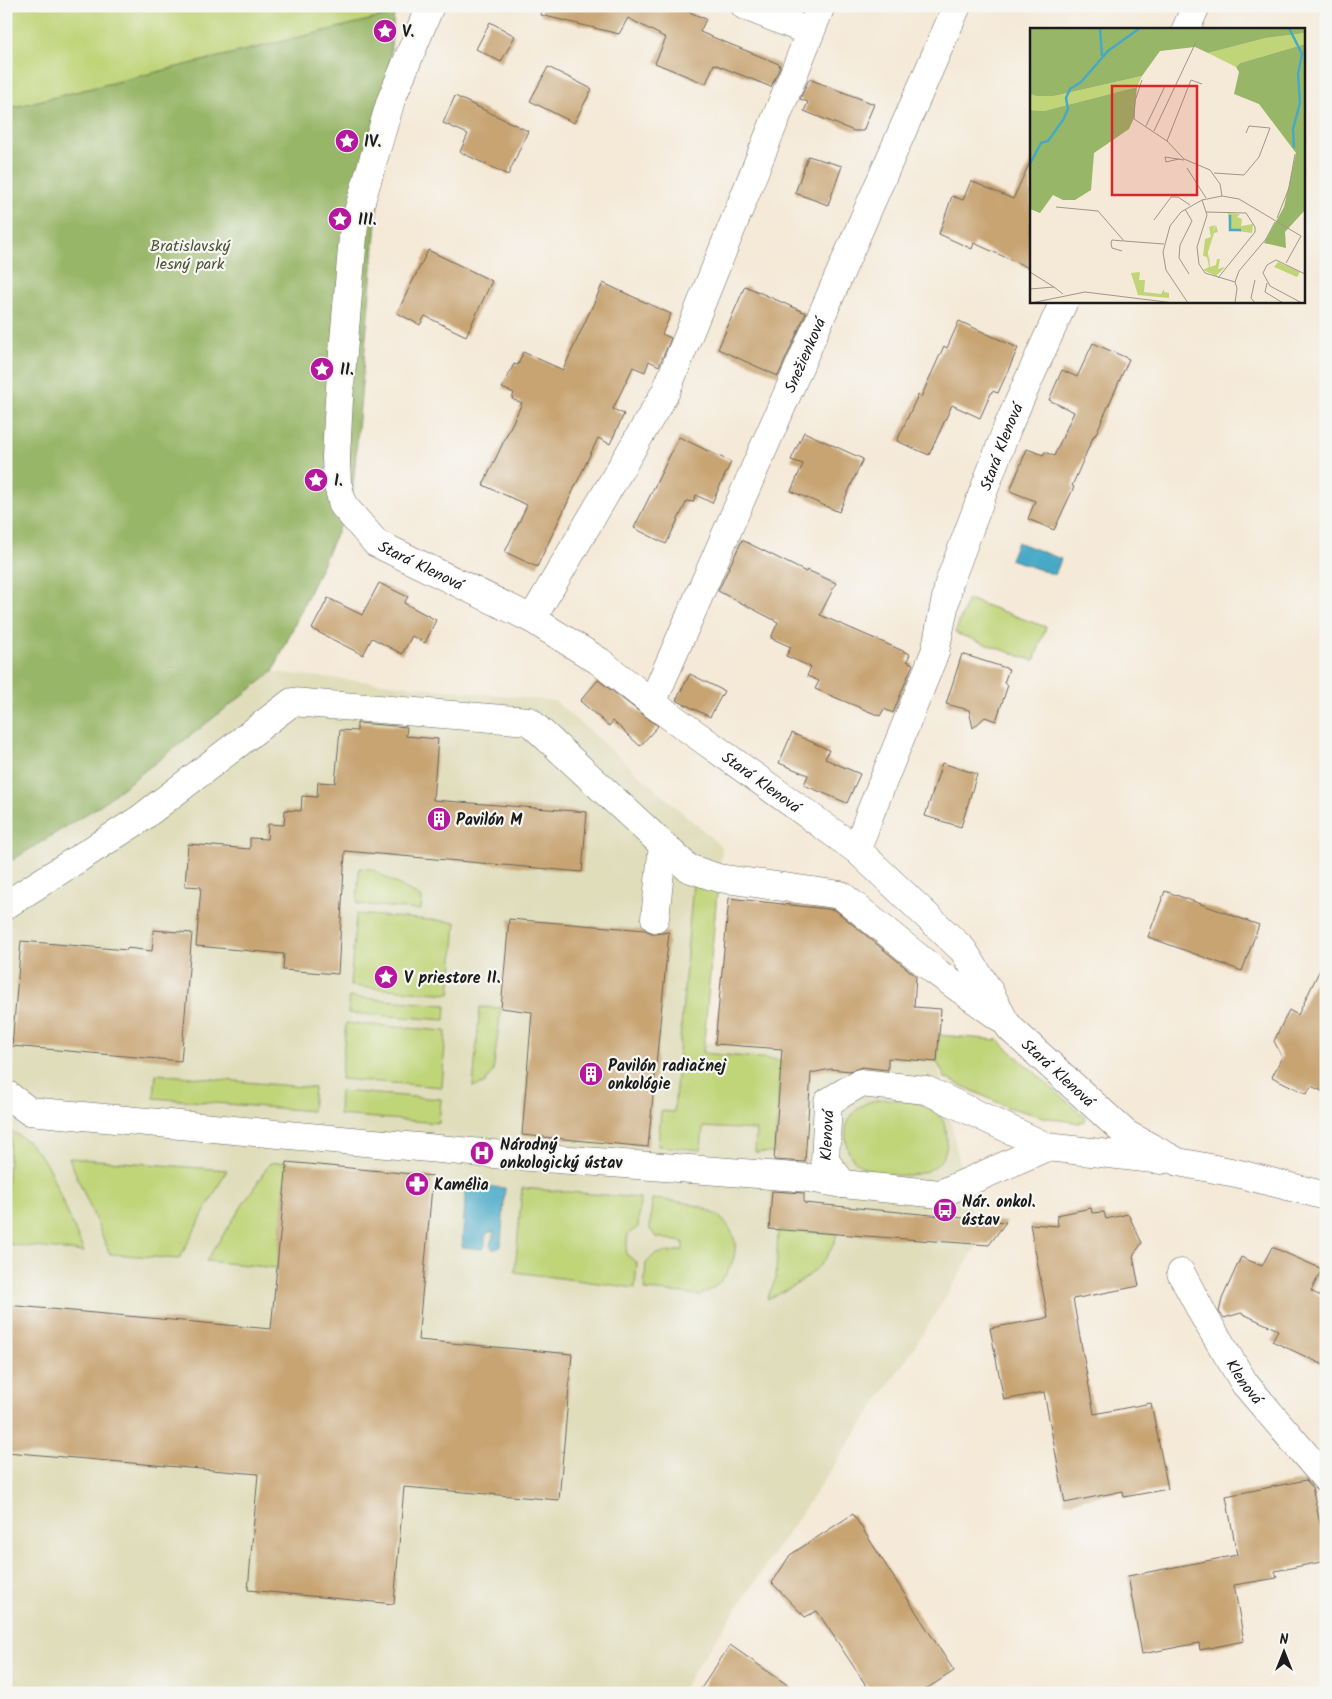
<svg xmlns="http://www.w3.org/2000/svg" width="1332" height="1699" font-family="Kalam,sans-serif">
	<rect width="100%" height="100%" fill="#f6f6f2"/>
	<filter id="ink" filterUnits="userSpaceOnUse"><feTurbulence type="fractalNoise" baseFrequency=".02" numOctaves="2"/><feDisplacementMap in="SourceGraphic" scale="10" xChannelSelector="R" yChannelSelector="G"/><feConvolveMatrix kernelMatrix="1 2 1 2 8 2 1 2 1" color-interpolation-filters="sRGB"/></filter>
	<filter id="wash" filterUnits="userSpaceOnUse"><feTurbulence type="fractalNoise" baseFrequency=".0096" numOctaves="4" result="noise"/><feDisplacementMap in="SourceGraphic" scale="20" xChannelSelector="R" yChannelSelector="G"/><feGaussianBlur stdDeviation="1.12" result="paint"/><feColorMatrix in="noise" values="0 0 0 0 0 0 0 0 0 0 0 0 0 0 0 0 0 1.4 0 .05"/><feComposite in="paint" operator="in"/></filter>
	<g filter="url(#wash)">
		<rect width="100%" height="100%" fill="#f5e9d7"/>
		<polygon fill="#e0ddbb" points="273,672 555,701 722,847 704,1042 937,1062 978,1244 914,1348 679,1693 6,1693 6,864 99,806"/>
		<g fill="#c0d478" stroke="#6e784a">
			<polygon points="6,6 397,6 394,14 6,109"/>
			<polygon points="968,599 1046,627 1034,661 955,633"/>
			<polygon points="359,868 371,869 422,898 421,910 357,904"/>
			<polygon points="693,881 717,892 703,1053 781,1060 774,1153 755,1152 756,1130 703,1127 701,1150 658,1146 661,1111 674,1112"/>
			<polygon points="356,914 456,922 450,994 350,986"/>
			<polygon points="349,997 446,1005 445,1020 348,1013"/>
			<polygon points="480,1007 501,1008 493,1072 484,1084 473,1087"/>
			<polygon points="346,1023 446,1031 442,1087 341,1079"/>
			<polygon points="939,1035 998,1040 1085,1117 1084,1121 1078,1123 1043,1117 1007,1107 945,1078 937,1062"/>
			<polygon points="156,1074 314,1088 312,1111 154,1098"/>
			<polygon points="340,1091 441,1099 439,1123 339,1115"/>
			<path d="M885,1099C913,1101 948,1103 947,1141C946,1171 918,1177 893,1175C871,1173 848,1166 846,1140C845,1132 846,1125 850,1118C859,1104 870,1100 885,1099Z"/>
			<polygon points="11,1131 26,1140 41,1156 50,1171 84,1252 6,1244 6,1202"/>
			<polygon points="69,1158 227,1170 179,1259 110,1254"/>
			<polygon points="287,1162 277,1268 206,1261 270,1163"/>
			<polygon points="522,1188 640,1198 638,1227 628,1234 626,1254 637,1263 635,1288 515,1272"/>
			<path d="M652,1199C673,1201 697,1202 715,1214C725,1220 733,1231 735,1242C738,1263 719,1291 698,1295C693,1295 687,1294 683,1293C670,1292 657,1291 644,1290L646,1263L655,1254L683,1250V1242L656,1237L650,1229Z"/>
			<path d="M778,1230L837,1234C828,1268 797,1287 767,1299L776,1278Z"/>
		</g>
		<polygon fill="#98b668" stroke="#5a6942" points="394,14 352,499 273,672 99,806 6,864 6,109"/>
		<g fill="#46a9c6" stroke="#316271">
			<polygon points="1017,542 1061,559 1055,575 1010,559"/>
			<path d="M466,1185L505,1188L501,1246L496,1249H492L490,1246C490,1241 494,1237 494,1232H489L485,1237V1246L482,1249L462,1247Z"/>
		</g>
		<g id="blocks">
			<g fill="#c8a473">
				<polygon points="542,6 675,6 706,19 700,32 779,64 780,67 771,87 714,64 706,84 655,63 666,38 628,18 619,34 541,15"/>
				<polygon points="490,22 515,36 501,62 476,49"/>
				<polygon points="548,67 592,89 574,123 530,101"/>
				<polygon points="809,79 874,104 863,131 854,131 804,111 808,102 800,99"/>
				<polygon points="455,96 528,131 508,175 460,152 468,134 443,123"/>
				<polygon points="808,156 842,166 828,205 795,193"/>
				<polygon points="1031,160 1031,269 974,243 972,249 939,234 952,196 963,200 971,181 1013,199"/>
				<polygon points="428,250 492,281 466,336 425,316 420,325 397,313"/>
				<polygon points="603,283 671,314 662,334 671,338 659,366 649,361 645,372 633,367 613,409 624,414 610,444 598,438 537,567 505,552 527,505 483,485 522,403 512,399 514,393 502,388 514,364 518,365 523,352 563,370"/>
				<polygon points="745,286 806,313 778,376 718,349"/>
				<polygon points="959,321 1018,348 998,393 992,391 980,418 952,405 929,455 897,441 918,395 921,397 944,346 947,348"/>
				<polygon points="1093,343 1129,359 1095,436 1094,435 1072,486 1074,487 1054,530 1028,519 1035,501 1010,491 1027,449 1043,455 1045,452 1054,456 1074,412 1049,400 1062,370 1077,377"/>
				<polygon points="804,432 863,459 839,512 791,491 803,464 791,460"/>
				<polygon points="679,437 731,462 712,503 696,495 693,502 687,501 666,544 634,528"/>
				<polygon points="742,540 806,572 807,570 836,583 820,615 910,654 907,661 913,664 893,713 884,709 880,716 815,689 819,681 807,676 811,667 786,656 791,647 771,638 778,622 718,591"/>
				<polygon points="379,583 408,597 404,603 436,620 425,643 412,636 402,654 372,638 363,655 312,629 328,598 362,615"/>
				<polygon points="962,654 1009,669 1004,683 1008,685 996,721 985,717 973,728 969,710 946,704"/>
				<polygon points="690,674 724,691 710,717 676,700"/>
				<polygon points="598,680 658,726 640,746 613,721 609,726 580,701"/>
				<polygon points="357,723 407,727 406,736 438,739 433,800 587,812 582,872 345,851 338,974 283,970 284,954 196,946 201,887 185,886 188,844 250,849 250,838 267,839 268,824 284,825 285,810 301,811 302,796 317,797 318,782 335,783 340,730 357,731"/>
				<polygon points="792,733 829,750 825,759 860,774 847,803 804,785 808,775 779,763"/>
				<polygon points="942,763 977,774 961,827 925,816"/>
				<polygon points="1165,891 1259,925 1242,971 1148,937"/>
				<polygon points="729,898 835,910 916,976 914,1007 941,1009 937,1062 888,1058 888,1070 862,1067 850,1071 831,1069 811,1073 805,1162 774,1160 782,1049 715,1044"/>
				<polygon points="509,919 645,930 654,934 669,932 648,1147 522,1135 532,1012 501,1008"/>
				<polygon points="154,930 192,933 181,1061 12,1046 21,941 127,950 127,948 152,951"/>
				<polygon points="1326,957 1326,1093 1311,1086 1307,1094 1272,1077 1282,1057 1274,1041 1289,1010 1298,1015"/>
				<polygon points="287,1162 433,1176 418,1340 572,1354 559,1500 404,1487 394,1604 248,1590 258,1474 6,1452 6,1305 271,1329"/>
				<polygon points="772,1191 804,1193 804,1203 1006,1222 989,1245 769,1229"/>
				<polygon points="1091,1208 1092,1213 1104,1212 1106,1219 1128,1214 1142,1243 1133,1256 1139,1286 1073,1299 1094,1414 1151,1403 1168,1489 1124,1497 1123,1491 1065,1503 1044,1392 1004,1400 990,1328 1048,1318 1030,1224 1058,1226 1057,1215"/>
				<polygon points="1272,1247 1322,1269 1311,1291 1326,1299 1326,1366 1272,1341 1278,1330 1241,1313 1224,1318 1219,1312 1222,1299 1241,1257 1262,1266"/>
				<polygon points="1306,1480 1312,1487 1326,1550 1326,1561 1275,1571 1277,1578 1234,1585 1244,1641 1200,1650 1199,1643 1142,1654 1128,1576 1237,1555 1226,1496"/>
				<polygon points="853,1514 954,1671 920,1693 871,1693 817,1611 805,1617 772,1583 790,1555"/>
				<polygon points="730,1645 799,1693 698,1693"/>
			</g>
		</g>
	</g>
	<g filter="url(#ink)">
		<use href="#blocks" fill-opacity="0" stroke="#68645d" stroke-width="1"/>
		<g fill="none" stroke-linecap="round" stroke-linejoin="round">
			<g stroke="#68645d" stroke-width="29">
				<g id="minor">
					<path id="s1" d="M430,6L391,100L354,225L339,399L336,457L337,482L343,505L376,543L532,619L599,661L652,703L857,850L963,950L989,991L1004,1020L1011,1029L1126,1134L1178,1162L1236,1173L1326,1196"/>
					<polyline points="745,6 810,32"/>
					<polyline points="1186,29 1196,6"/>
					<polyline points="532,619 666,391 821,6"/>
					<path id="s2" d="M652,703L957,6"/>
					<path id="s3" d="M857,850L869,816L935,652L949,583L1008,426L1064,301"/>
					<polyline points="6,905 140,819 292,702 529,721 688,868 718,878 841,895 935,971 999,1017"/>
					<polyline points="655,918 663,845"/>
					<polyline points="6,1094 29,1111 504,1155 809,1178 843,1184 940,1194 1047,1147"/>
					<path id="s4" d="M843,1184L825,1161L828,1102L860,1083L926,1090L1047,1147L1162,1160"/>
					<path id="s5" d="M1181,1273L1205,1318L1245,1384L1326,1479"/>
				</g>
			</g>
			<use href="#minor" stroke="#fff" stroke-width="28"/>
		</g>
	</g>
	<defs>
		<g id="sight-disc" transform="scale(1.25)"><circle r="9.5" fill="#b5179e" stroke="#f6f6f2"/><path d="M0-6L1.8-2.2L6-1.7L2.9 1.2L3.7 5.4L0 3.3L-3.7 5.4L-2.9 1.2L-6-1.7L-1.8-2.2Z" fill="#fff"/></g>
		<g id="building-disc" transform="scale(1.25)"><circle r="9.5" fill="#b5179e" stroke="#f6f6f2"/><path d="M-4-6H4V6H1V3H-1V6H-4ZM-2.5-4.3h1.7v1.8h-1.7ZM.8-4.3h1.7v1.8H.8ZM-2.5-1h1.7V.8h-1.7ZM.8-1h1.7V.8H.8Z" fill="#fff"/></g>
		<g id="hospital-disc" transform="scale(1.25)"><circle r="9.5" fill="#b5179e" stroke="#f6f6f2"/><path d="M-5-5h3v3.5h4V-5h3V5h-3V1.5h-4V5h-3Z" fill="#fff"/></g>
		<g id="pharmacy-disc" transform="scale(1.25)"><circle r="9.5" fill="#b5179e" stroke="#f6f6f2"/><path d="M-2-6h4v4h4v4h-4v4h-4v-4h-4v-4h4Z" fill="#fff"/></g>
		<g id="bus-disc" transform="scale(1.25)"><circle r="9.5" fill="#b5179e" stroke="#f6f6f2"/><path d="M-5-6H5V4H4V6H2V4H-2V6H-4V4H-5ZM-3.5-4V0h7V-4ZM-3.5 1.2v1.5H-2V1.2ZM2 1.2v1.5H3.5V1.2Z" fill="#fff"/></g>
	</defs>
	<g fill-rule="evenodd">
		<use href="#sight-disc" x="385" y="31"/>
		<use href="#sight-disc" x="347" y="141"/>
		<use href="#sight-disc" x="340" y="219"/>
		<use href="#sight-disc" x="322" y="369"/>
		<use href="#sight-disc" x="316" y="480"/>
		<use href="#building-disc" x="439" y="819"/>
		<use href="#sight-disc" x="386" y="977"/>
		<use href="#building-disc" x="591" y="1074"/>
		<use href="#hospital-disc" x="482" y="1153"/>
		<use href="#pharmacy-disc" x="417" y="1184"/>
		<use href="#bus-disc" x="945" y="1210"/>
	</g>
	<g text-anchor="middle" stroke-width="4.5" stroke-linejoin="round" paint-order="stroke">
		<g font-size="16" font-weight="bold" fill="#1c1c1c" stroke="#f6f6f2" text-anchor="start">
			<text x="402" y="37">V.</text>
			<text x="364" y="147">IV.</text>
			<text x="358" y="225">III.</text>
			<text x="340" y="375">II.</text>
			<text x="334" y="486">I.</text>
			<text x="456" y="825">Pavilón M</text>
			<text x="404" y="983">V priestore II.</text>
			<text x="608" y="1071">Pavilón radiačnej<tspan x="608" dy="18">onkológie</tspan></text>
			<text x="500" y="1150">Národný<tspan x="500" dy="18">onkologický ústav</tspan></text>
			<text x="434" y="1190">Kamélia</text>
			<text x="962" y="1207">Nár. onkol.<tspan x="962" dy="18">ústav</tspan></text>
		</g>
		<g font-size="16" fill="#4d5338" stroke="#f6f6f2">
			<text x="190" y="251">Bratislavský<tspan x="190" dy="18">lesný park</tspan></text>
		</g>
		<g font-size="16" fill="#1c1c1c" stroke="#f6f6f2">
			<text dy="6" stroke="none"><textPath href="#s2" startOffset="380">Snežienková</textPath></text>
			<text dy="6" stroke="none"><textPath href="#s3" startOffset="429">Stará Klenová</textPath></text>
			<text dy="6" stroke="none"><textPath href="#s1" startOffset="614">Stará Klenová</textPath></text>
			<text dy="6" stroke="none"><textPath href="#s1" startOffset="1019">Stará Klenová</textPath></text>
			<text dy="6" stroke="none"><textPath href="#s1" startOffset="1439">Stará Klenová</textPath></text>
			<text dy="6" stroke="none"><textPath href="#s4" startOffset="55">Klenová</textPath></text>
			<text dy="6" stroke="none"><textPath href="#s5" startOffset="126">Klenová</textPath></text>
		</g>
	</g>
	<g transform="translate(1030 28)">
		<rect width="275" height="275" fill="#f5e9d7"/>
		<path d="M275,5V16L210,35L206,39L178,25L236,10ZM112,48L107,59L14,83L0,82V66L24,68ZM198,185L210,186L207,189L212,191L211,198L223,196L222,205L200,202ZM185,197L182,206L186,197L188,204L184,205L178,224V231L179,226L180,239L186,237L187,231H190L188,241L195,239L186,248L173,242L179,239L177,229L173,228L175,211L181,209L179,199ZM248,234L270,244L267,249L244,239ZM110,244L109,252H115L114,264L131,266L134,261V264L139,265V270L108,267L101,245Z" fill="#c0d478"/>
		<path d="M0,0H275V5L236,10L178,25L165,19L130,23L112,48L24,68H7L0,66ZM275,16V182L255,204L256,220L234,215L254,179L266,125L229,76L204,66L209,44L206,39L210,35ZM107,59L104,90L99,101L64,125L61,162L45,172H33L23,167L10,185L0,181V82L14,83Z" fill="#98b668"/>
		<path fill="none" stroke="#46a9c6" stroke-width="2.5" d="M70,0L72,28M259,0L272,26L268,46L270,75L263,101L264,120M0,136L11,115L18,113L33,92L38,81L36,70L40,61L51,54L78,23L110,0M200,187V202H211"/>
		<path fill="none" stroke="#9e978c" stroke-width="1" d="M112,52L105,73L104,91L137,113L154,131L180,142L190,156L192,168M116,98L135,58M124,103L166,14M137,113L161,52L172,56M149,131L136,134L135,129L154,132M157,140L176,170M184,145L214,147L229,129L240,100L219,98L216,105M172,172L177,187L167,219L169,236L175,245L205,254M26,179L68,183L94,213L134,216M155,181L162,193L150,217L149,230L159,246M176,184L216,185L225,199V204L188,250M247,190L259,160L265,126M124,192L141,169H148L160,177M92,223L82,220L81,215L82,212L93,213M0,244L24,259M237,255L235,264L253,275M0,261L24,259L33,266M1,275L55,264L144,275M158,275L136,242L133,224L140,198L151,184L172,172L192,168L209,171L271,208L256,235M205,275L207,260L205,254L209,243L236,211L245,194M225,275L221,270L225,252M272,275L240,258L233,245L237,237L246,232L275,246"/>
		<path fill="#d62828" fill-opacity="0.15" stroke="#d62828" stroke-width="2.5" d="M82,58H167V167H82Z"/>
		<rect width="275" height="275" fill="none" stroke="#1c1c1c" stroke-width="2.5"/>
	</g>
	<rect width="1332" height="1699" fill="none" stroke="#f6f6f2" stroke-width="25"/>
	<g transform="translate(1284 1652)" stroke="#f6f6f2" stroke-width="4" paint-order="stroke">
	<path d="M0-4L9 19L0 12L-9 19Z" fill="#1c1c1c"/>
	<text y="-8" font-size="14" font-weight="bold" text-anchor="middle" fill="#1c1c1c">N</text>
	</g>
</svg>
